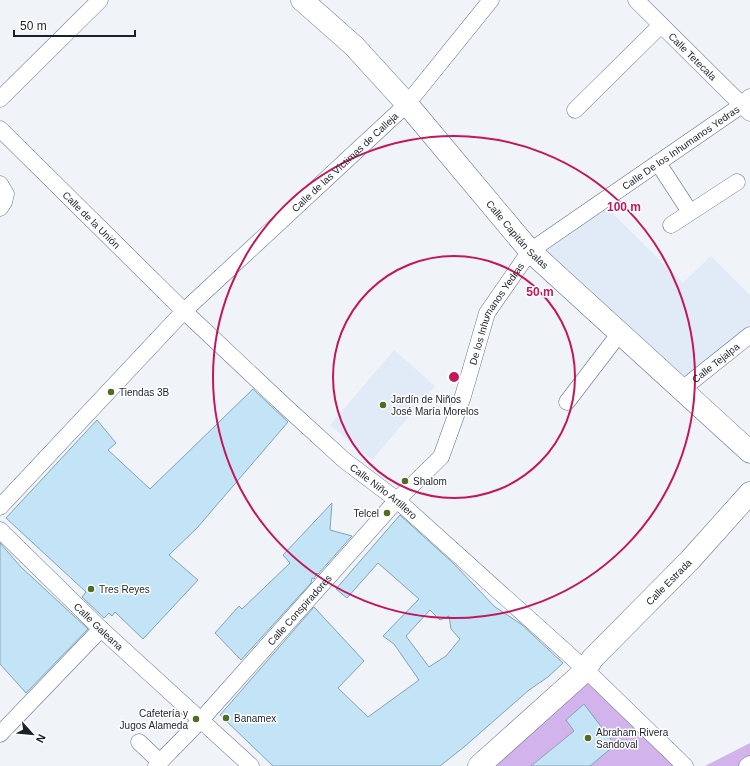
<svg xmlns="http://www.w3.org/2000/svg" width="750" height="766" font-family="Helvetica,sans-serif">
	<rect width="100%" height="100%" fill="#f0f4f9"/>
	<g fill="#e1ebf8">
		<polygon points="601,202 683,283 711,256 750,295 750,335 681,390 530,251"/>
		<polygon points="394,350 435,386 372,460 330,425"/>
	</g>
	<g fill="#d3b3ec">
		<polygon points="586,670 686,766 479,766"/>
		<polygon points="750,743 750,766 705,766"/>
	</g>
	<g fill="#c2e4f6" stroke="#84a3b4" fill-rule="evenodd">
		<polygon points="253,389 288,422 197,528 169,555 198,580 143,639 115,612 112,616 109,613 104,618 82,597 86,592 6,518 97,420 116,443 108,450 150,489"/>
		<polygon points="332,503 330,530 352,536 318,574 317,573 314,579 312,578 311,583 241,660 215,633 239,606 242,609 290,563 283,555"/>
		<path d="M400,515L453,563L495,607L521,624L563,663L548,677L529,690L464,747L440,766H273L220,715L314,607L364,661L338,688L368,717L419,680L394,644L383,636L419,599L378,563L347,598L336,589ZM430,610L440,620L449,616L451,629L460,639L446,656L429,667L406,636Z"/>
		<polygon points="0,543 21,567 88,629 26,693 0,664"/>
		<polygon points="584,704 615,745 590,766 531,766 574,731 566,720"/>
	</g>
	<g fill="none" stroke-linecap="round" stroke-linejoin="round">
		<g stroke="#607088" stroke-width="17">
			<g id="street">
				<path id="s1" d="M636,0L750,113"/>
				<polyline points="0,99 100,0"/>
				<polyline points="575,110 661,25"/>
				<path id="s2" d="M0,129L184,311L287,408L344,460L397,500L586,670L685,766"/>
				<polyline points="658,163 690,212"/>
				<polyline points="0,184 6,194 4,202 0,208"/>
				<polyline points="671,225 737,182"/>
				<path id="s3" d="M681,390L750,335"/>
				<polyline points="567,402 619,334"/>
				<path id="s4" d="M0,507L184,311L407,104L491,0"/>
				<path id="s5" d="M0,530L101,629L251,766"/>
				<polyline points="0,734 101,629"/>
				<polyline points="139,742 160,762"/>
				<path id="s6" d="M156,766L201,720L397,500L441,457L463,396L487,313L530,251L742,105L750,97"/>
				<polyline points="747,766 750,764"/>
			</g>
		</g>
		<g stroke="#607088" stroke-width="23">
			<g id="secondary">
				<path id="s7" d="M302,0L354,46L407,104L530,251L750,452"/>
				<path id="s8" d="M479,766L586,670L592,659L690,560L750,493"/>
			</g>
		</g>
		<use href="#street" stroke="#fff" stroke-width="16"/>
		<use href="#secondary" stroke="#fff" stroke-width="22"/>
	</g>
	<g fill="none" stroke="#c2185b" stroke-width="2">
		<circle cx="454" cy="377" r="121"/>
		<circle cx="454" cy="377" r="241"/>
	</g>
	<g fill="#506d21" stroke="#fff" stroke-width="1.5">
		<circle cx="111" cy="392" r="4"/>
		<circle cx="383" cy="405" r="4"/>
		<circle cx="405" cy="481" r="4"/>
		<circle cx="387" cy="513" r="4"/>
		<circle cx="91" cy="589" r="4"/>
		<circle cx="226" cy="718" r="4"/>
		<circle cx="196" cy="719" r="4"/>
		<circle cx="588" cy="738" r="4"/>
	</g>
	<g text-anchor="middle" stroke-width="3" stroke-linejoin="round" paint-order="stroke">
		<g font-size="10" fill="#1a212b" stroke="#fff">
			<text dy="4" stroke="none"><textPath href="#s1" startOffset="80">Calle Tetecala</textPath></text>
			<text dy="4" stroke="none"><textPath href="#s6" startOffset="830">Calle De los Inhumanos Yedras</textPath></text>
			<text dy="4" stroke="none"><textPath href="#s4" startOffset="488">Calle de las Víctimas de Calleja</textPath></text>
			<text dy="4" stroke="none"><textPath href="#s2" startOffset="129">Calle de la Unión</textPath></text>
			<text dy="4" stroke="none"><textPath href="#s7" startOffset="319">Calle Capitán Salas</textPath></text>
			<text dy="4" stroke="none"><textPath href="#s6" startOffset="575">De los Inhumanos Yedras</textPath></text>
			<text dy="4" stroke="none"><textPath href="#s3" startOffset="44">Calle Tejalpa</textPath></text>
			<text dy="4" stroke="none"><textPath href="#s2" startOffset="528">Calle Niño Artillero</textPath></text>
			<text dy="4" stroke="none"><textPath href="#s8" startOffset="265">Calle Estrada</textPath></text>
			<text dy="4" stroke="none"><textPath href="#s6" startOffset="212">Calle Conspiradores</textPath></text>
			<text dy="4" stroke="none"><textPath href="#s5" startOffset="138">Calle Galeana</textPath></text>
		</g>
		<g font-size="10" fill="#1a212b" stroke="#fff" text-anchor="start">
			<text x="119" y="396">Tiendas 3B</text>
			<text x="391" y="403">Jardín de Niños<tspan x="391" dy="12">José María Morelos</tspan></text>
			<text x="413" y="485">Shalom</text>
			<text x="379" y="517" text-anchor="end">Telcel</text>
			<text x="99" y="593">Tres Reyes</text>
			<text x="188" y="717" text-anchor="end">Cafetería y<tspan x="188" dy="12">Jugos Alameda</tspan></text>
			<text x="234" y="722">Banamex</text>
			<text x="596" y="736">Abraham Rivera<tspan x="596" dy="12">Sandoval</tspan></text>
		</g>
	</g>
	<circle cx="454" cy="377" r="6" fill="#c2185b" stroke="#fff" stroke-width="2"/>
	<g font-size="12" text-anchor="middle" font-weight="bold" fill="#c2185b" stroke="#fff" stroke-width="3" stroke-linejoin="round" paint-order="stroke">
		<text x="624" y="211">100 m</text>
		<text x="540" y="296">50 m</text>
	</g>
	<g transform="translate(32 734) rotate(117)" stroke="#ffffff" stroke-width="3" paint-order="stroke">
	<path d="M0-3L7 15L0 10L-7 15Z" fill="#1a212b"/>
	<text y="-6" font-size="11" font-weight="bold" text-anchor="middle" fill="#1a212b">N</text>
	</g>
	<path d="M14 30v6h121v-6" fill="none" stroke="#1a212b" stroke-width="2"/>
	<text x="20" y="30" font-size="12" fill="#1a212b" stroke="#ffffff" stroke-width="3" paint-order="stroke">50 m</text>
</svg>
